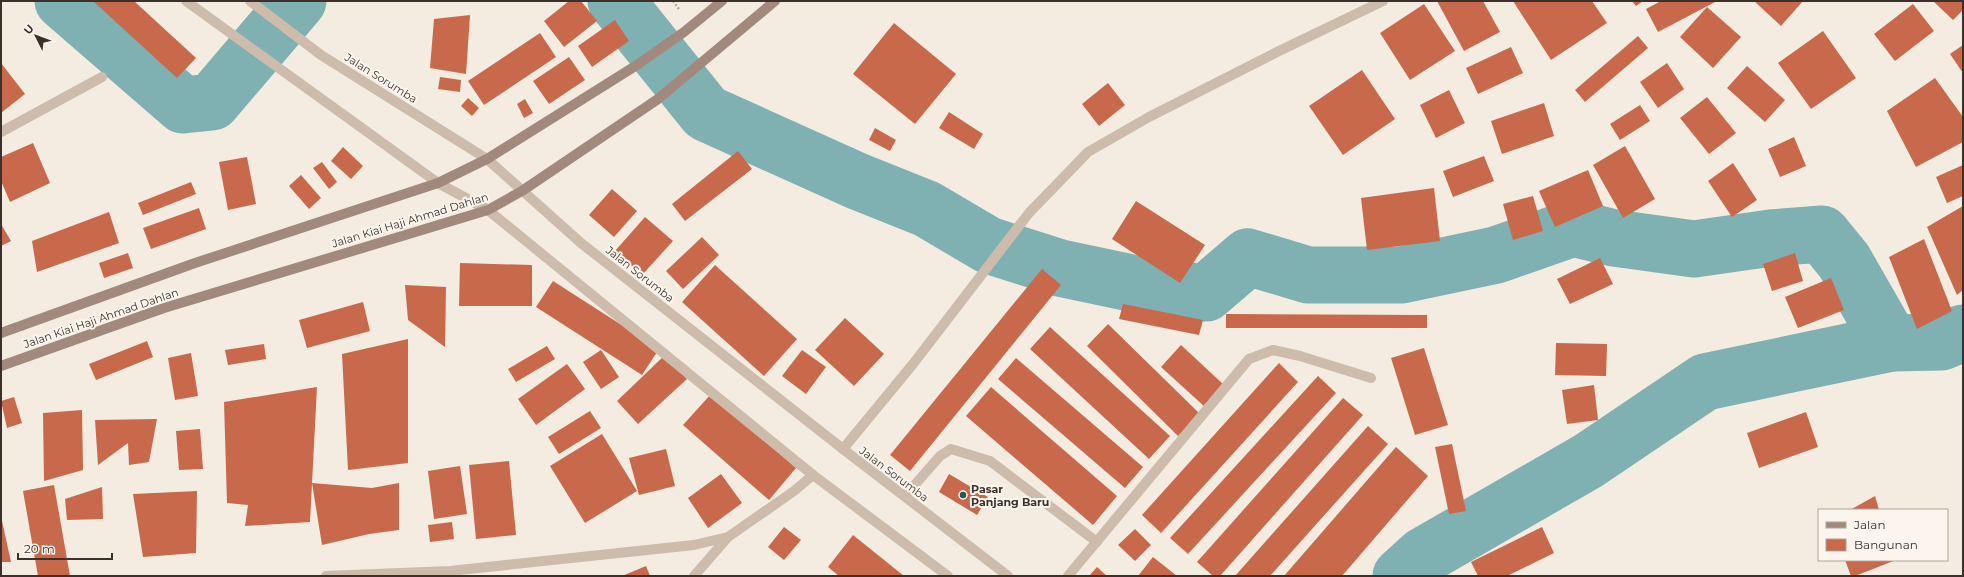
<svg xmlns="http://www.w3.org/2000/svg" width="1964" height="577" font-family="Montserrat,sans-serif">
	<rect width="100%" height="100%" fill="#f4ebe1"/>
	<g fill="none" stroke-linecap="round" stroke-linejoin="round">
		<g stroke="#7fb0b2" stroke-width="57">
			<polyline points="63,1 183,105 212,102 298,1"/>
			<polyline points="616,1 706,113 857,181 927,209 988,245 1060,268 1131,283 1206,293 1248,257 1308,275 1401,275 1496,255 1573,228 1614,238 1694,249 1771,238 1822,234 1844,261 1891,343 1941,342 1963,333"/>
			<polyline points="1401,576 1423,556 1588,461 1705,382 1891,343"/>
		</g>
	</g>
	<g fill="#c8694b">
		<polygon points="93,1 134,1 196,58 177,78"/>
		<polygon points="569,1 581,1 597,21 564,47 544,21"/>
		<polygon points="1437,1 1483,1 1500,32 1464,51"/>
		<polygon points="1513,1 1592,1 1607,23 1551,60"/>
		<polygon points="1632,1 1643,1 1636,6"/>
		<polygon points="1661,1 1717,1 1658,32 1646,9"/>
		<polygon points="1754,1 1803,1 1781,26"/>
		<polygon points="1933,1 1963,1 1963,10 1953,20"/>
		<polygon points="1424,4 1455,51 1410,80 1380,33"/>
		<polygon points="1913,4 1934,31 1895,61 1874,34"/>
		<polygon points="1707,7 1741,37 1713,68 1680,37"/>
		<polygon points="470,15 466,74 430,68 434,19"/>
		<polygon points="615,20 629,41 592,67 578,46"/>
		<polygon points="894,23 956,74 915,124 853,74"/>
		<polygon points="1823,31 1856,78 1811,109 1778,63"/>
		<polygon points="540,33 556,57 484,105 468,81"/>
		<polygon points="1638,36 1648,48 1585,102 1575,90"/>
		<polygon points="1963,45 1963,73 1950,54"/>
		<polygon points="1511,47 1523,73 1478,94 1466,68"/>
		<polygon points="569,57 585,80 549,104 533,81"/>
		<polygon points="1,63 25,94 1,113"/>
		<polygon points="1667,63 1684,89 1658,108 1640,82"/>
		<polygon points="1747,66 1785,100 1765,122 1727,88"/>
		<polygon points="1362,70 1395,119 1343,155 1309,106"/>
		<polygon points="440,77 461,80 460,92 438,89"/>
		<polygon points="1935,78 1963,117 1963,142 1916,167 1887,111"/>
		<polygon points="1108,83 1125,105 1099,126 1082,104"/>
		<polygon points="1449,90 1465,123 1436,138 1420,105"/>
		<polygon points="1707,97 1736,133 1709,154 1680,118"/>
		<polygon points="468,98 479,108 472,116 461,106"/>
		<polygon points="525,99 533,113 524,118 517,104"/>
		<polygon points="1544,103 1554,136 1502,154 1491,121"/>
		<polygon points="1640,105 1650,121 1620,140 1610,124"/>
		<polygon points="949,112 983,134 974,149 939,128"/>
		<polygon points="875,128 896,140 890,151 869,140"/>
		<polygon points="1794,137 1806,166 1780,177 1768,149"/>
		<polygon points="33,143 50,183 10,202 1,181 1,157"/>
		<polygon points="1625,146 1655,199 1623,218 1593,165"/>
		<polygon points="343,147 363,166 351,179 331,161"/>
		<polygon points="738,151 752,169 685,221 672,204"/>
		<polygon points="1484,156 1494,181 1453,197 1443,171"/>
		<polygon points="247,157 256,204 228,210 219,162"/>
		<polygon points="322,162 337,182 329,189 313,168"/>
		<polygon points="1733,163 1757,200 1732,217 1708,181"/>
		<polygon points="1963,165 1963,196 1947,203 1936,177"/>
		<polygon points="1588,170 1603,206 1555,227 1539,191"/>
		<polygon points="301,175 321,198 309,209 289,186"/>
		<polygon points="191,182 196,194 143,215 138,203"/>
		<polygon points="1434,188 1440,241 1367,250 1361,198"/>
		<polygon points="612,189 637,211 614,237 589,215"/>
		<polygon points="1533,196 1543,231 1513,240 1503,204"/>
		<polygon points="1136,201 1205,245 1180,283 1112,239"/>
		<polygon points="1963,206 1963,290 1957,295 1927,227"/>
		<polygon points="199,208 206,229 151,249 143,228"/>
		<polygon points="109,212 119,243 37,272 32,241"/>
		<polygon points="645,217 673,241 642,275 615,251"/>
		<polygon points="1,224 11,241 1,246"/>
		<polygon points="702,237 719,255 683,289 666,271"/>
		<polygon points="1924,239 1952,311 1917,329 1889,257"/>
		<polygon points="128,253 133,268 104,278 99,263"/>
		<polygon points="1795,253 1803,281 1772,291 1763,264"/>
		<polygon points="1600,258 1613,284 1570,304 1557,279"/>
		<polygon points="460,263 532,265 532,306 459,306"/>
		<polygon points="715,265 797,339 764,376 682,302"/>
		<polygon points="1042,269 1061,285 910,471 890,455"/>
		<polygon points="1831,278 1844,310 1798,328 1785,297"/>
		<polygon points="553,281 659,349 642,375 536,307"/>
		<polygon points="405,285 446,287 445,347 408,320"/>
		<polygon points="363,302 370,331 307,348 299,320"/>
		<polygon points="1123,304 1203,320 1199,335 1119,319"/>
		<polygon points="1226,314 1427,315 1427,328 1226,328"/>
		<polygon points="845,318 884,354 854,386 815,350"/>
		<polygon points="1108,324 1200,414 1178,436 1087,346"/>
		<polygon points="1050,327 1170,436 1149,459 1030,349"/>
		<polygon points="408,339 408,463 348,470 342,354"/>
		<polygon points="147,341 153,357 96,380 89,364"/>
		<polygon points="1556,343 1607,344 1606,376 1555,375"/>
		<polygon points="264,344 266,359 228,365 225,350"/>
		<polygon points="1181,345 1224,385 1205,407 1161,367"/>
		<polygon points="547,346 555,359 516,382 508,369"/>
		<polygon points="1424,348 1448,425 1415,435 1391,358"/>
		<polygon points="601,350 619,377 601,389 583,362"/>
		<polygon points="802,350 826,367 806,394 782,376"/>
		<polygon points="191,353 198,396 175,400 168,358"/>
		<polygon points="665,355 687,379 638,424 617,401"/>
		<polygon points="1016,358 1143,467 1125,488 998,379"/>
		<polygon points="1279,363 1298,382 1161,533 1142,515"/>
		<polygon points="567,364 585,389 536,425 518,399"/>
		<polygon points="1318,376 1336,393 1188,554 1170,538"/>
		<polygon points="1594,385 1598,420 1567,424 1562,390"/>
		<polygon points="317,387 310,522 245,526 248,505 227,503 224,402"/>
		<polygon points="991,387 1117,496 1093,525 966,416"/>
		<polygon points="711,394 796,468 769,500 683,425"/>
		<polygon points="14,397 22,423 7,428 1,401"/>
		<polygon points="1343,398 1363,415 1220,576 1213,576 1197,562"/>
		<polygon points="82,410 83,470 44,481 43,413"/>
		<polygon points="590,411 601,428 559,454 548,437"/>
		<polygon points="1806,412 1818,447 1759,468 1747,433"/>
		<polygon points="157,419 149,462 129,465 128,443 98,465 95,420"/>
		<polygon points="1368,426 1388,444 1270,576 1235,576"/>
		<polygon points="200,429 203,469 179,470 176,431"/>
		<polygon points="602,434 637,491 585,523 550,466"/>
		<polygon points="1452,444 1466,511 1449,514 1435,447"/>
		<polygon points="1396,447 1428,476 1342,576 1284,576"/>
		<polygon points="666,449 675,486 639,495 629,458"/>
		<polygon points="509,461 516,535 476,539 469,465"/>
		<polygon points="460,466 467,514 434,519 428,471"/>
		<polygon points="721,474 742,503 708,528 688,498"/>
		<polygon points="949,474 988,497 977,515 939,492"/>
		<polygon points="312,483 372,488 399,483 399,530 369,534 322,545"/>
		<polygon points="54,485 70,576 38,576 23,491"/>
		<polygon points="102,487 103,519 67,520 65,499"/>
		<polygon points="197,491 196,553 143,557 133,494"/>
		<polygon points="1875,496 1879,510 1850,510"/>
		<polygon points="2,521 11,562 1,562"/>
		<polygon points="452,522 454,539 430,542 428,525"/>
		<polygon points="784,527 801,540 784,560 768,547"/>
		<polygon points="1542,527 1554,553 1507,576 1478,576 1471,562"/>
		<polygon points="1135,529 1151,545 1135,561 1118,545"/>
		<polygon points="853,535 904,576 839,576 828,567"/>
		<polygon points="1153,557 1177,576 1138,576"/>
		<polygon points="1845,560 1896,560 1855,576 1851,576"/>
		<polygon points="646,566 650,576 622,576"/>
		<polygon points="1097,567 1107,576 1089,576"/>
	</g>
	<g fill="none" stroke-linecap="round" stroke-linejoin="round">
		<polyline stroke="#b9a596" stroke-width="2.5" stroke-dasharray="2 2" stroke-linecap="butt" points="673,1 679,9"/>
		<g stroke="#cdbbac" stroke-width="10">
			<polyline points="905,496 940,456 951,449 990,461 1097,542"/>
			<polyline points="1068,576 1249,359 1273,350 1300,356 1371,378"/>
		</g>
		<g stroke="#cdbbac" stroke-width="10">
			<polyline points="1,132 102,77"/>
			<polyline points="843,449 913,364 1029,213 1088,152 1149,117 1279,51 1383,1"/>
			<polyline points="326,576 450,571 694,545 728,537 794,491 813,475"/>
			<polyline points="694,576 728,537"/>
		</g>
		<g stroke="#cdbbac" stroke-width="10">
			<polyline points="186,1 438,183 488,210 813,475 948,576"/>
			<polyline points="250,1 321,55 487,159 581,243 843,449 1008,576"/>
		</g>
		<g stroke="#a18a7d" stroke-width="10">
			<polyline points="1,333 195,263 438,183 487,159 637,65 684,32 722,1"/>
			<polyline points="1,366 164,308 488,210 522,191 658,99 775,1"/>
		</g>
	</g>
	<circle fill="#1f5a5e" stroke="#fbf5ee" stroke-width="1.5" cx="963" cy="495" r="4"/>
	<g text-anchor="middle" stroke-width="4" stroke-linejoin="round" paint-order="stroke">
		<g font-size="11" fill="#3b302b" stroke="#fbf5ee">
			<text transform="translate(381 78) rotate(32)" y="4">Jalan Sorumba</text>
			<text transform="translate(410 220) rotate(-17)" y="4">Jalan Kiai Haji Ahmad Dahlan</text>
			<text transform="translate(640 274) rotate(38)" y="4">Jalan Sorumba</text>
			<text transform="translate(101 318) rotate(-19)" y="4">Jalan Kiai Haji Ahmad Dahlan</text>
			<text transform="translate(894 474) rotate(37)" y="4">Jalan Sorumba</text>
		</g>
		<g font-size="11" font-weight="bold" fill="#3b302b" stroke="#fbf5ee" text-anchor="start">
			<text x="971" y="493">Pasar<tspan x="971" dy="13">Panjang Baru</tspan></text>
		</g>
	</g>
	<rect width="1964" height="577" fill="none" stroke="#3b302b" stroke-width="4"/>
	<rect x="1818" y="509" width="130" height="52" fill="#fbf5ee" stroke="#aea6a0"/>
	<rect x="1826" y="522" width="20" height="6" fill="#a18a7d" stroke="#aea6a0"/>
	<text x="1854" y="529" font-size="12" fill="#3b302b">Jalan</text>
	<rect x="1826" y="539" width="20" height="12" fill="#c8694b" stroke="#aea6a0"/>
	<text x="1854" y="549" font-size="12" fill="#3b302b">Bangunan</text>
	<g transform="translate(36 36) rotate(312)" stroke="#fbf5ee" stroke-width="3" paint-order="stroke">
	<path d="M0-3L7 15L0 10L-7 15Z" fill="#3b302b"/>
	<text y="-6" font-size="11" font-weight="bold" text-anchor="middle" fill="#3b302b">U</text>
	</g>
	<path d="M18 553v6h94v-6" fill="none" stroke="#3b302b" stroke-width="2"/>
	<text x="24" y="553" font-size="12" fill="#3b302b" stroke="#fbf5ee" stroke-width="3" paint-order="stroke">20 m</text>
</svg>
